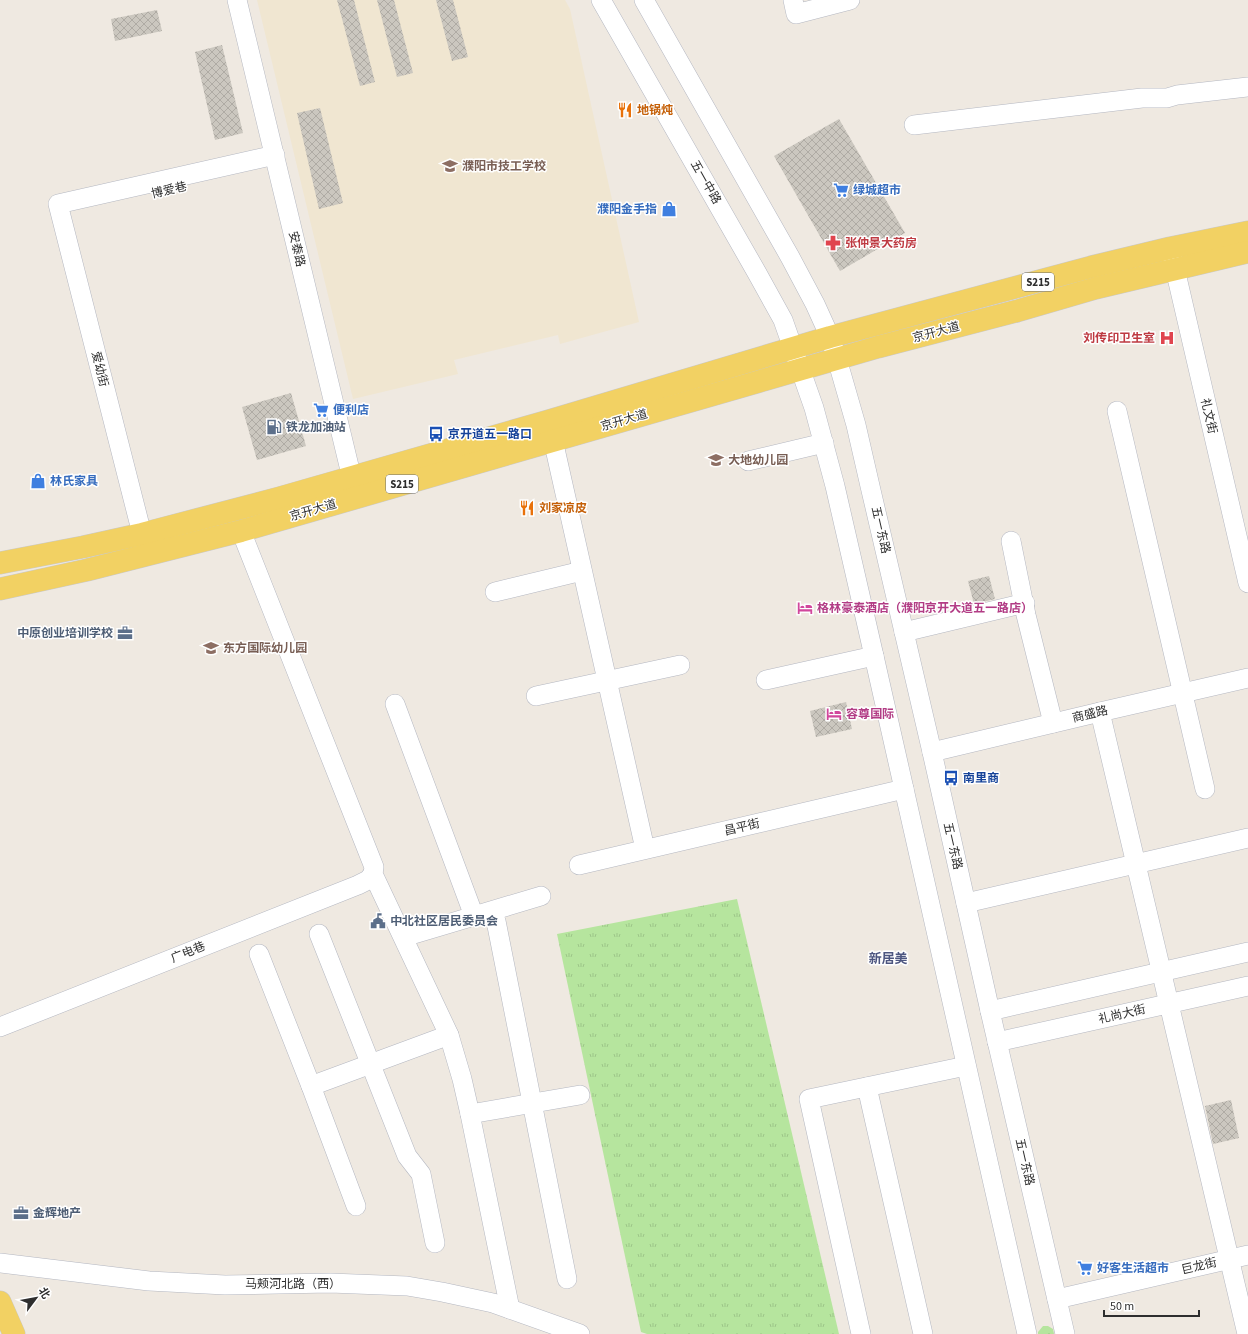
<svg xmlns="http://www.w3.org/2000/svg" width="1248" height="1334" font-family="'Source Sans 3','Noto Sans SC',sans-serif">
	<defs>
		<pattern id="grass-tufts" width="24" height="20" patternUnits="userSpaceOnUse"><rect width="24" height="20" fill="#b6e59e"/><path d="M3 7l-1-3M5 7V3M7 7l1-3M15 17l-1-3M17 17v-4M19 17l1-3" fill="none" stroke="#9dc588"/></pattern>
		<pattern id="building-cross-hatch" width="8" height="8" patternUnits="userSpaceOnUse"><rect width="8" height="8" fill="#cbc7bf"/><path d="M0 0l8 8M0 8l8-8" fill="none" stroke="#afaba4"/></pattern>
	</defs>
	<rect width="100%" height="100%" fill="#efe9e1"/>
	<polygon fill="#f0e6d1" points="257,0 565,0 570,9 639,322 560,344 558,335 454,360 458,374 353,399"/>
	<g fill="url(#grass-tufts)">
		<polygon points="737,899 839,1334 647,1334 641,1332 557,934"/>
		<polygon points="1043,1326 1048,1326 1053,1329 1054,1334 1038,1334 1038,1332"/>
	</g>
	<g fill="url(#building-cross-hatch)">
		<polygon points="337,0 354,0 375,82 360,86"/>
		<polygon points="377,0 394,0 413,73 397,77"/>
		<polygon points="436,0 453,0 468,57 452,61"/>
		<polygon points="157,10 162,31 115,41 111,19"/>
		<polygon points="222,45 243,133 215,140 195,52"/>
		<polygon points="320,108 343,203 319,209 297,113"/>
		<polygon points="839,119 905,233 840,271 774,156"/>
		<polygon points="291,393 306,446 257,460 242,407"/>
		<polygon points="989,576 995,599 974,604 968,581"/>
		<polygon points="846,702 852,729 816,737 810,711"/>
		<polygon points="1231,1100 1239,1138 1213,1144 1205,1106"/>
	</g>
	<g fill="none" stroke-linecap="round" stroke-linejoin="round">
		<g stroke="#b4b7c1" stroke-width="20">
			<g id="minor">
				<polyline points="237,0 355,491"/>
				<polyline points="601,0 757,273 783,320 814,408 835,486 874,656 1027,1334"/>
				<polyline points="644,0 790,257 815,304 830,337 837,359 856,425 870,486 932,752 990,1011 1065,1334"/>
				<polyline points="793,0 796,14 850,0"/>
				<polyline points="914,125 1142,98 1167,98 1177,95 1248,87"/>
				<polyline points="1172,256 1248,583"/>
				<polyline points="1117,411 1205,789"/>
				<polyline points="553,440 645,849"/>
				<polyline points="748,461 824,443"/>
				<polyline points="241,531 374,867 373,874 449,1035 462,1079 470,1114 510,1309"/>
				<polyline points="142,534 58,204 275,155"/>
				<polyline points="1011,541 1026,615 1053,723"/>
				<polyline points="495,592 582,571"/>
				<polyline points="904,632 1025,603"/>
				<polyline points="766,680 874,656"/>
				<polyline points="536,696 680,665"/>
				<polyline points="395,704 474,916"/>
				<polyline points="1100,712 1247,1334"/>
				<polyline points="932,752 1100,712 1248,678"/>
				<polyline points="579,865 904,789"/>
				<polyline points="966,903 1248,838"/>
				<polyline points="496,921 567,1279"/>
				<polyline points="319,934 407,1156 421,1174 435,1243"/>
				<polyline points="404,937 541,896"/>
				<polyline points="259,954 311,1086 356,1206"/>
				<polyline points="990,1011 1248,952"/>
				<polyline points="0,1027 358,885 368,880 373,874"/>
				<polyline points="997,1042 1248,986"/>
				<polyline points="311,1086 449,1035"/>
				<polyline points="867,1087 923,1334"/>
				<polyline points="470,1114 580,1095"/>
				<polyline points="0,1263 149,1281 225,1285 330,1283 407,1286 442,1292 493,1303 580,1334"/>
				<polyline points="1057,1299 1248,1255"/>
				<polyline points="861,1334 809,1099 966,1066"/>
			</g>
		</g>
		<g stroke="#c9c9c9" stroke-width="23">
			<g id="major">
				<polyline points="0,563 83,547 142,534 279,498 548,421 830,337 1091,267 1170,248 1248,232"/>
				<polyline points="0,589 87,570 241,531 878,347 1017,311 1096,288 1248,252"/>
				<polyline points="0,1302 14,1334"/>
			</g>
		</g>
		<use href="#minor" stroke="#fff" stroke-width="19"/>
		<use href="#major" stroke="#f2d163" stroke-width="22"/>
	</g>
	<defs>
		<g id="restaurant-bare" transform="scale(1.2)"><path d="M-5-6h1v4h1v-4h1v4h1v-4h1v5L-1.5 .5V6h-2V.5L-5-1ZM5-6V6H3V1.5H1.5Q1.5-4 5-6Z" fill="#e8710a" stroke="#fff" stroke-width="2.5" paint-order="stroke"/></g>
		<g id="school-bare" transform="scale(1.2)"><path d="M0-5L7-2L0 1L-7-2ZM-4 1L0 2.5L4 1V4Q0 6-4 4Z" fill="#8d6e63" stroke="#fff" stroke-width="2.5" paint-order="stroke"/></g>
		<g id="supermarket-bare" transform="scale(1.2)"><path d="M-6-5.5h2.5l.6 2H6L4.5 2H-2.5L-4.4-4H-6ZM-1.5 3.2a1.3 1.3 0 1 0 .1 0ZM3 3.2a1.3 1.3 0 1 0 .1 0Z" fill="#3f7fe0" stroke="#fff" stroke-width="2.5" paint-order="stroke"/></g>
		<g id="shop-bare" transform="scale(1.2)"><path d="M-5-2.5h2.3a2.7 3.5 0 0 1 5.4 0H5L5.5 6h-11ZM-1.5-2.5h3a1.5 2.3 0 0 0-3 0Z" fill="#3f7fe0" stroke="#fff" stroke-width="2.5" paint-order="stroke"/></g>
		<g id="pharmacy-bare" transform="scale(1.2)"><path d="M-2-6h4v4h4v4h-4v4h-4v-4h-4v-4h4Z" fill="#e0444e" stroke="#fff" stroke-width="2.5" paint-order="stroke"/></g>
		<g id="hospital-bare" transform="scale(1.2)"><path d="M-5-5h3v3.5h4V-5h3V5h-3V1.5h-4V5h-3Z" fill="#e0444e" stroke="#fff" stroke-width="2.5" paint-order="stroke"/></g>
		<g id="fuel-bare" transform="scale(1.2)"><path d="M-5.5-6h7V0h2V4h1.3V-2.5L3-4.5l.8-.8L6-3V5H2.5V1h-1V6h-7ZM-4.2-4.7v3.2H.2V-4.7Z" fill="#5c6f8a" stroke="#fff" stroke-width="2.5" paint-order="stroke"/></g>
		<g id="bus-bare" transform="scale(1.2)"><path d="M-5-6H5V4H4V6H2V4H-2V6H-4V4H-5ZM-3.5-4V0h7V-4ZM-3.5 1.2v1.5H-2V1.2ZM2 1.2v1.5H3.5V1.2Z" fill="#1a4fb4" stroke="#fff" stroke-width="2.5" paint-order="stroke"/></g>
		<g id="hotel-bare" transform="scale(1.2)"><path d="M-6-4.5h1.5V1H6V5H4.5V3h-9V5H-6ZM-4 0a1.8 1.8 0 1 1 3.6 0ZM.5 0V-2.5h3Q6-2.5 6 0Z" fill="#d1479c" stroke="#fff" stroke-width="2.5" paint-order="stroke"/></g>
		<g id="office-bare" transform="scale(1.2)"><path d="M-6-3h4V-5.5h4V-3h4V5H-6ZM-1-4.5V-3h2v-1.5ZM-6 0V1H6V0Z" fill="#5c6f8a" stroke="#fff" stroke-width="2.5" paint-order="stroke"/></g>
		<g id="civic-bare" transform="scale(1.2)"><path d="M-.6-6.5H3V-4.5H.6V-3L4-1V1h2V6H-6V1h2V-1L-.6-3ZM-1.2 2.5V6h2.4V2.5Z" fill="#5c6f8a" stroke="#fff" stroke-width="2.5" paint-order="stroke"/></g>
	</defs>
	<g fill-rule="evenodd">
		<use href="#restaurant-bare" x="625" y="110"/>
		<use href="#school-bare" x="450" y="166"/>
		<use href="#supermarket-bare" x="841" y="190"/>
		<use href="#shop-bare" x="669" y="209"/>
		<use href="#pharmacy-bare" x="833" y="243"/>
		<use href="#hospital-bare" x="1167" y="338"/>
		<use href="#supermarket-bare" x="321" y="410"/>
		<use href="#fuel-bare" x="274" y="427"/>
		<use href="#bus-bare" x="436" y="434"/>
		<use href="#school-bare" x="716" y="460"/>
		<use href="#shop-bare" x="38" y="481"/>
		<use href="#restaurant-bare" x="527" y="508"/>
		<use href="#hotel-bare" x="805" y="608"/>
		<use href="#office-bare" x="125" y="633"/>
		<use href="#school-bare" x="211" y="648"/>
		<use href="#hotel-bare" x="834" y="714"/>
		<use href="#bus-bare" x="951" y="778"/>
		<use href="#civic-bare" x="378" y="921"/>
		<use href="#office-bare" x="21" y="1213"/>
		<use href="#supermarket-bare" x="1085" y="1268"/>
	</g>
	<g text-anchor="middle" stroke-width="3" stroke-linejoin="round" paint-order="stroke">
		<g fill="#fff" stroke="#6d6d6d" stroke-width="1">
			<rect x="1022" y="273" width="32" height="18" rx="3"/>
			<rect x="386" y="475" width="32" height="18" rx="3"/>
		</g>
		<g font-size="11" font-weight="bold" fill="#2e2e2e">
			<text x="1038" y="286">S215</text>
			<text x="402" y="488">S215</text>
		</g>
		<g font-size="12" font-weight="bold" fill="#c56008" stroke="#fff" text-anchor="start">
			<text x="637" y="114">地锅炖</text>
			<text x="539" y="512">刘家凉皮</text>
		</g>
		<g font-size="12" font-weight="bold" fill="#785e54" stroke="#fff" text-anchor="start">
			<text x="462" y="170">濮阳市技工学校</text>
			<text x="728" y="464">大地幼儿园</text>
			<text x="223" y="652">东方国际幼儿园</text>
		</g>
		<g font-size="12" fill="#2e2e2e" stroke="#fff">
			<text transform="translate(706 182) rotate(60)" y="4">五一中路</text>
			<text transform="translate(169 190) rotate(-13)" y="4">博爱巷</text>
			<text transform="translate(297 249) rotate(77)" y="4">安泰路</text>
			<text transform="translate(936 332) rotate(-15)" y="4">京开大道</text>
			<text transform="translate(100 369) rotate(76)" y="4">爱幼街</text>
			<text transform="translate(1209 416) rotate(77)" y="4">礼文街</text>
			<text transform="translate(624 420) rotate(-16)" y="4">京开大道</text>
			<text transform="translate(313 510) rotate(-16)" y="4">京开大道</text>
			<text transform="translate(881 530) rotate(77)" y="4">五一东路</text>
			<text transform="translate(1090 714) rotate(-13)" y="4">商盛路</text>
			<text transform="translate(742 827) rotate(-13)" y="4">昌平街</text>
			<text transform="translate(953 846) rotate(77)" y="4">五一东路</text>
			<text transform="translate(188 952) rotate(-22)" y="4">广电巷</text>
			<text transform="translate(1122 1014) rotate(-13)" y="4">礼尚大街</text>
			<text transform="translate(1025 1162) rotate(77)" y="4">五一东路</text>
			<text transform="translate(1199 1266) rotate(-13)" y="4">巨龙街</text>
			<text x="293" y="1288">马颊河北路（西）</text>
		</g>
		<g font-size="12" font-weight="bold" fill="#366cbe" stroke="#fff" text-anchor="start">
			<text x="853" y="194">绿城超市</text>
			<text x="657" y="213" text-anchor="end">濮阳金手指</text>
			<text x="333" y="414">便利店</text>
			<text x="50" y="485">林氏家具</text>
			<text x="1097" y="1272">好客生活超市</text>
		</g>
		<g font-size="12" font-weight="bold" fill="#be3a42" stroke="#fff" text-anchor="start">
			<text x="845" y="247">张仲景大药房</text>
			<text x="1155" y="342" text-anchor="end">刘传印卫生室</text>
		</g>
		<g font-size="12" font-weight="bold" fill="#4e5e75" stroke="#fff" text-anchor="start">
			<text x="286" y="431">铁龙加油站</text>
			<text x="113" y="637" text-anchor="end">中原创业培训学校</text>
			<text x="390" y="925">中北社区居民委员会</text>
			<text x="33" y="1217">金辉地产</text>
		</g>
		<g font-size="12" font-weight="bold" fill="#164399" stroke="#fff" text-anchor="start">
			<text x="448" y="438">京开道五一路口</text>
			<text x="963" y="782">南里商</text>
		</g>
		<g font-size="12" font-weight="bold" fill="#b23c85" stroke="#fff" text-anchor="start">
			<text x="817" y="612">格林豪泰酒店（濮阳京开大道五一路店）</text>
			<text x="846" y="718">容尊国际</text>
		</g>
		<g font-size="13" font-weight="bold" fill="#4d5680" stroke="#fff">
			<text x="888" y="963">新居美</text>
		</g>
	</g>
	<g transform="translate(36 1298) rotate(58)" stroke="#ffffff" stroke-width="3" paint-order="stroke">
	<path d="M0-3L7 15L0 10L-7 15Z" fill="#2e2e2e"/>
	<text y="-6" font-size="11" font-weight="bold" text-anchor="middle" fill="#2e2e2e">北</text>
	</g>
	<path d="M1104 1310v6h95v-6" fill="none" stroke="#2e2e2e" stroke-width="2"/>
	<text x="1110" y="1310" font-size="12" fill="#2e2e2e" stroke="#ffffff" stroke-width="3" paint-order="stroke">50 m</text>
</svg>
